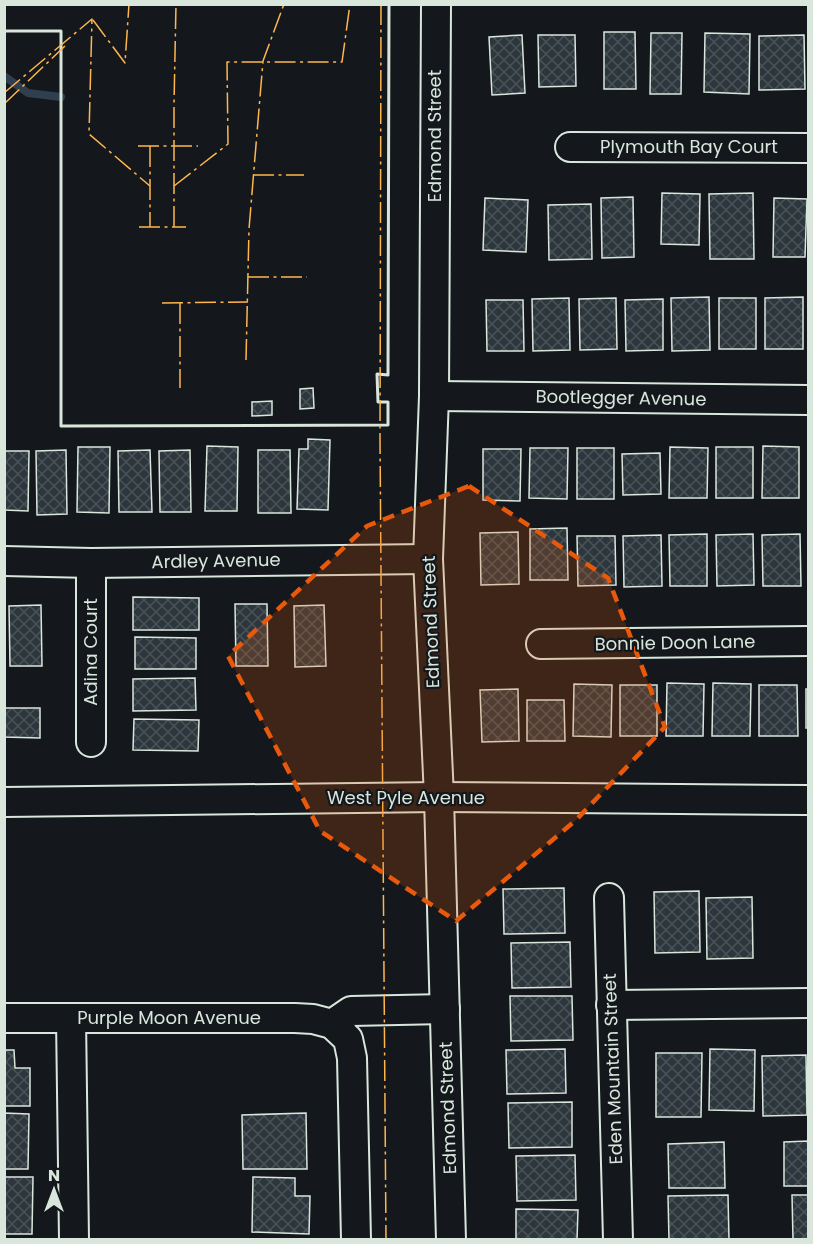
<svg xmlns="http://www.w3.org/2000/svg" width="813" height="1244" font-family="Poppins,sans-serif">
	<defs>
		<pattern id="building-cross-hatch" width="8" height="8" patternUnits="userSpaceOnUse" patternTransform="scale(1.5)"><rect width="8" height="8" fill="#2c363c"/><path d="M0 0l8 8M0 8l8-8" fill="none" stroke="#4a5358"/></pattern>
	</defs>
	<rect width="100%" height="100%" fill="#14181c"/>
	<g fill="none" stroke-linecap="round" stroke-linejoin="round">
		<polyline stroke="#2f3f4d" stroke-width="8" points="4,76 28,93 61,97"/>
	</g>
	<g fill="url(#building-cross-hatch)" stroke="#d8e6dc" stroke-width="1.5">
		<polygon points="604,32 635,32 636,89 604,89"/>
		<polygon points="651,33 682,33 681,94 650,94"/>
		<polygon points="705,33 750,34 749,94 704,92"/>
		<polygon points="522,35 525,93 492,95 489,37"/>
		<polygon points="538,35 575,35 576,86 539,87"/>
		<polygon points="804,35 805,89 759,90 759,36"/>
		<polygon points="662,193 700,194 699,245 661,244"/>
		<polygon points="753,193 754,259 710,259 709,194"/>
		<polygon points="633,197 634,257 602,258 601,198"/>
		<polygon points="485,198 528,200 526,252 483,250"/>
		<polygon points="774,198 807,199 805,257 773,257"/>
		<polygon points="591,204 592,259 549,260 548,205"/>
		<polygon points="709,297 710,350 672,351 671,298"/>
		<polygon points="803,297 803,349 765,349 765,298"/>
		<polygon points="569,298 570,350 533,351 532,299"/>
		<polygon points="616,298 617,349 580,350 579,299"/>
		<rect x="719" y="298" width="37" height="51"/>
		<polygon points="663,299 663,350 626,351 625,300"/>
		<polygon points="486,300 523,300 524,351 487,351"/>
		<polygon points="313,388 314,408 300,409 300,389"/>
		<polygon points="272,401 272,415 252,416 252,402"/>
		<polygon points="308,439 330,440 328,510 297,509 299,449 308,449"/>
		<polygon points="207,446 238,447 237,511 205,511"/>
		<polygon points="763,446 799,447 799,498 762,498"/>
		<polygon points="78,447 110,447 109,513 77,512"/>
		<polygon points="670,447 708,448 707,498 669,498"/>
		<rect x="716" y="447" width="37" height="51"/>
		<polygon points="530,448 568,448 567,499 529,498"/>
		<rect x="577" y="448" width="37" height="51"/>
		<polygon points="483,449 521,449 520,501 483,500"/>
		<polygon points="66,450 67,514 37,515 36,451"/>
		<polygon points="150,450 152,512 119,512 118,451"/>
		<polygon points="190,450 191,512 160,512 159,451"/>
		<polygon points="258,450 290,450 291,513 258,513"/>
		<polygon points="4,451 29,451 28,511 4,510"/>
		<polygon points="660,453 661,494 623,495 622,454"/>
		<polygon points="567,528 568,580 530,580 530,529"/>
		<polygon points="518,532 519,584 481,585 480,533"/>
		<polygon points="707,534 707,586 670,586 669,535"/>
		<polygon points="753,534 754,585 717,586 716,535"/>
		<polygon points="800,534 801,586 763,586 762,535"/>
		<polygon points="661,535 662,586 624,587 623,536"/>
		<polygon points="577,536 615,536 616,585 578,586"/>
		<polygon points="133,597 199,598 199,630 133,630"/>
		<polygon points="235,604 267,604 268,666 236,666"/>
		<polygon points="41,605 42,666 10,666 9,606"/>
		<polygon points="324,605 326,666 295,667 294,606"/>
		<polygon points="135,637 196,638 196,669 135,669"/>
		<polygon points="195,678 196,710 133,711 133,679"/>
		<polygon points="667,683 704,684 703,736 666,736"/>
		<polygon points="713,683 751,684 750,736 712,736"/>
		<polygon points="574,684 612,685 611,737 573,736"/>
		<rect x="620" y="685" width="37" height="51"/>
		<polygon points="759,685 797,685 798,736 759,736"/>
		<polygon points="518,689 519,741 482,742 480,690"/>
		<rect x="806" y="689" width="2" height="39"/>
		<polygon points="527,700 564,700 565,741 527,741"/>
		<polygon points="4,708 40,708 40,738 4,737"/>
		<polygon points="134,719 199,720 198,751 133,750"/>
		<polygon points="564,888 565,933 504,934 503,889"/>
		<polygon points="699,891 700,952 655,953 654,892"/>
		<polygon points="752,897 753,958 707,959 706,898"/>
		<polygon points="570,942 571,987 512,988 511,943"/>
		<polygon points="510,996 572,996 573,1040 511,1041"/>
		<polygon points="565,1049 566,1093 507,1094 506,1050"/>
		<polygon points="710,1049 755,1050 754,1111 709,1110"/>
		<polygon points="4,1050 14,1050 15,1068 30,1068 30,1106 4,1106"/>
		<polygon points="656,1053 702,1053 701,1117 656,1117"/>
		<polygon points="806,1055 807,1115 763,1116 762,1056"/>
		<polygon points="572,1102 572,1147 509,1148 508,1103"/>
		<polygon points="4,1113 29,1114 28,1169 4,1169"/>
		<polygon points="306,1113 307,1169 243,1169 242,1115"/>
		<polygon points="808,1141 808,1186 784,1186 784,1142"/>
		<polygon points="724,1142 725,1188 669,1188 668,1144"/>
		<polygon points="575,1155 576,1200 517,1201 516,1156"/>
		<polygon points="4,1177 33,1177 32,1234 4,1234"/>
		<polygon points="253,1177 295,1178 295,1196 310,1196 309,1234 252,1232"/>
		<polygon points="728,1195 729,1240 669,1240 668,1196"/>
		<polygon points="792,1195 808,1195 808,1240 793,1240"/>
		<polygon points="516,1209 578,1210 577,1240 516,1240"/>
	</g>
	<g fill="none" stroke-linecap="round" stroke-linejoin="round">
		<g stroke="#d8e6dc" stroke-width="32">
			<g id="minor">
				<polyline points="436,4 434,396 428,559 439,797 451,1240"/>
				<polyline points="570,147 808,148"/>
				<polyline points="434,396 808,400"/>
				<polyline points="4,561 91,563 428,559"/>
				<polyline points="541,644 808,641"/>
				<polyline points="91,742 91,563"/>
				<polyline points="4,802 439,797 808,800"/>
				<polyline points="609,898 618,1240"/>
				<polyline points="611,1005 808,1003"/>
				<polyline points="4,1018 295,1018 313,1019 332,1024 348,1039 352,1058 356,1240"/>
				<polyline points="71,1018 74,1240"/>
				<polyline points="332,1024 351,1011 445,1009"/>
			</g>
		</g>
		<use href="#minor" stroke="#14181c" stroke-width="28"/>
		<polyline stroke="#d8e6dc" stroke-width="3" points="4,31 61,31 61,426 388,425 388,402 378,402 377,374 388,375 389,4"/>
		<g stroke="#ffb74d" stroke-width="1.5" stroke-dasharray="21 4.5 3 4.5" stroke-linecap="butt">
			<polyline points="381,4 380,439 386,1240"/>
			<polyline points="93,20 125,63 129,4"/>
			<polyline points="4,93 92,19 89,134 150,186"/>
			<polyline points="4,104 65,46"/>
			<polyline points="138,146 198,146"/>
			<polyline points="150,146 150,227"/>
			<polyline points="253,175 304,175"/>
			<polyline points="174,186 228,144 227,62 342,62 350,4"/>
			<polyline points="139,227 186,227"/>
			<polyline points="174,227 174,104 176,4"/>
			<polyline points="248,277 307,277"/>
			<polyline points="162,303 248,302"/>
			<polyline points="180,303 180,388"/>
			<polyline points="246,360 249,229 263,61 284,4"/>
		</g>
	</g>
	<path fill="#e8590c" fill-opacity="0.2" stroke="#e8590c" stroke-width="4.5" stroke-dasharray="12 8" stroke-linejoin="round" d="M469,486L608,578L665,727L575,821L456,921L320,831L228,656L367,526Z"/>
	<g text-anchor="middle" stroke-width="4.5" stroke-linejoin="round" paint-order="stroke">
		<g font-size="18" fill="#d8e6dc" stroke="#14181c">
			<text transform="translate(435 136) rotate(-90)" y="6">Edmond Street</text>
			<text x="689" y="153">Plymouth Bay Court</text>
			<text transform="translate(621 398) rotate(1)" y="6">Bootlegger Avenue</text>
			<text transform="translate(216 561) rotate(-1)" y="6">Ardley Avenue</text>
			<text transform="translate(431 622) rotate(-92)" y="6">Edmond Street</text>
			<text transform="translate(675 643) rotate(-1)" y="6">Bonnie Doon Lane</text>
			<text transform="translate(91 652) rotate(-90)" y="6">Adina Court</text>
			<text x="406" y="804">West Pyle Avenue</text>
			<text x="169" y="1024">Purple Moon Avenue</text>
			<text transform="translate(613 1069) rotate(-92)" y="6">Eden Mountain Street</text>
			<text transform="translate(448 1108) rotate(-92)" y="6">Edmond Street</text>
		</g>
	</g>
	<rect width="813" height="1244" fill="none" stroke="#d8e6dc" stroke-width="12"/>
	<g transform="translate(54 1190)" stroke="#14181c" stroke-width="4.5" paint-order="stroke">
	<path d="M0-4.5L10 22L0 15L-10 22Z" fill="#d8e6dc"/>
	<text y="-9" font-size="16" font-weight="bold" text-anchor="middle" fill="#d8e6dc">N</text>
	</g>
</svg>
